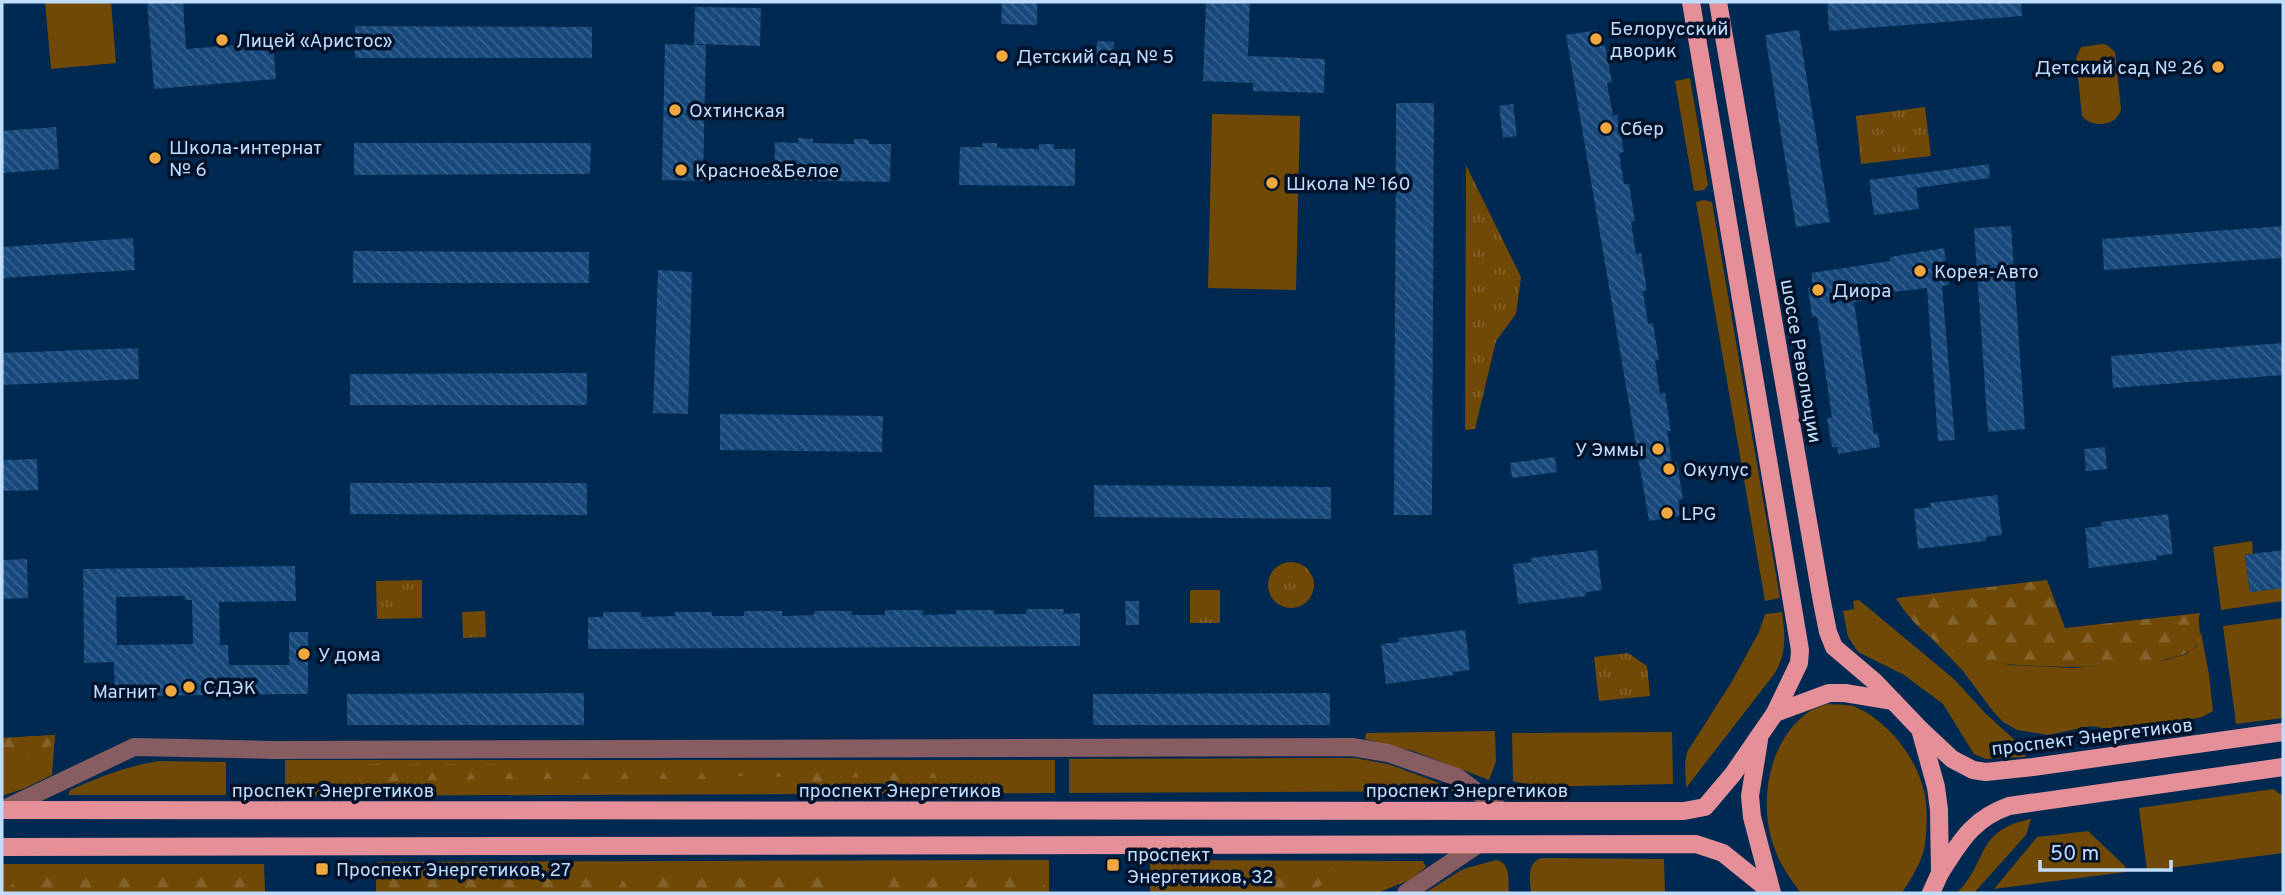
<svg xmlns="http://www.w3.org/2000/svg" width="2285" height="895" font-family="Overpass,sans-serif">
	<defs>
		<pattern id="forest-firs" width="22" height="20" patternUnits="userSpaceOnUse" patternTransform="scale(1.75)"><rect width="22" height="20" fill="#714906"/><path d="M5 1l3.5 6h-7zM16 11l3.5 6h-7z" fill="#83632b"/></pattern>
		<pattern id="park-tufts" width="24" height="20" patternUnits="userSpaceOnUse" patternTransform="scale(1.75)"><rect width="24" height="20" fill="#714906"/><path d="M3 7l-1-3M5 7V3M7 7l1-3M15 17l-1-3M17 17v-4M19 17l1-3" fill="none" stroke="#83632b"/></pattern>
		<pattern id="building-back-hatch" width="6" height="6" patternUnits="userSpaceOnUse" patternTransform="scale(1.75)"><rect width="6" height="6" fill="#18497b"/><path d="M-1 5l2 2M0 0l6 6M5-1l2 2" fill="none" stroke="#38638f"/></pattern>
	</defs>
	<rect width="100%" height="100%" fill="#002952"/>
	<g fill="#714906">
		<polygon points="45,2 111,2 116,63 51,69"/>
		<path d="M2102,44L2107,45L2115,52L2121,109C2118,126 2092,129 2082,116L2076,58L2081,47Z"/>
		<polygon points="1690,78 1708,185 1704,190 1694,191 1675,81"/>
		<polygon points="1212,114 1300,116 1296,290 1208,288"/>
		<polygon points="1704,200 1712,202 1780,598 1765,601 1696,202"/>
		<polygon points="2252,541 2253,554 2245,555 2250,592 2283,588 2283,601 2221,610 2213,547"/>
		<polygon points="1859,600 1954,679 1985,713 2017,742 2026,757 1986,759 1974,754 1943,704 1904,675 1858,652 1848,637 1843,611 1854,609 1853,601"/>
		<path d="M1782,612C1785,635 1787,652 1775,673L1686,788L1685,763L1687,752L1731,683L1759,632L1765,614Z"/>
		<polygon points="2283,618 2283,718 2236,724 2223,626"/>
		<polygon points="2201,632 2209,675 2213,711 2202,717 2174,723 2115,730 2091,726 2048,735 2017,730 2003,722 1992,710 1963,671 1931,638 1967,657 2011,665 2073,668 2167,660 2186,654 2197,646"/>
		<path d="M1827,704C1835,705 1846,704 1853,706C1887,719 1916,757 1924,791C1928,807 1927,828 1925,845C1922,862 1911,879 1902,893H1801C1790,878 1780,865 1774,847C1758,803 1768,742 1807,713C1812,709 1820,707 1827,704Z"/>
		<polygon points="1495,731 1496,762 1489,780 1413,751 1365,739 1366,733"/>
		<polygon points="1672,732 1673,784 1536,787 1513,781 1512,733"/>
		<polygon points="55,735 52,775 23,789 2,796 2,738"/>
		<polygon points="1355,758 1388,764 1453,788 1454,791 1069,793 1069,759"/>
		<polygon points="285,760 1055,760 1055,793 285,796"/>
		<path d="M159,761L226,762V795H68L70,790C99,777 127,766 159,761Z"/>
		<polygon points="2273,789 2283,796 2283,853 2147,871 2139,808"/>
		<path d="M2031,819L2026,835L1974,893H1957C1989,861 1975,830 2031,819Z"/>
		<polygon points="2088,831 2125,866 2126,872 1994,889 2037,837"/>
		<path d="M1542,858L1664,859L1665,893H1531C1530,879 1526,863 1542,858Z"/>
		<polygon points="1049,860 1049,893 376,893 376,862"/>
		<polygon points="1150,860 1423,861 1426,867 1410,880 1377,893 1150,893"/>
		<path d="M1496,860C1511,862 1508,881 1509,893H1425L1463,869Z"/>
		<polygon points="2,864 264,864 265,893 2,893"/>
	</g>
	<g fill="url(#forest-firs)">
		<path d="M2047,580L2065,628L2200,613C2196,625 2205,637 2195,647C2170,674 2005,669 1969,658C1939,649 1912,625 1896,598Z"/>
		<polygon points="55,735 54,744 2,767 2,738"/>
		<polygon points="359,764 930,767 948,770 944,779 917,777 893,781 860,777 815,782 800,777 740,776 713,779 497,779 396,781 360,784"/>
		<polygon points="1332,868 1337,876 1308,893 1157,893 1153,888 1160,882 1165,871 1278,878 1294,871 1314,874"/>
		<polygon points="1027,870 1043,873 1045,889 1032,893 887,893 882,876"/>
		<path d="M382,873L605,874C616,877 626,877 627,890L619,893L382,892Z"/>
		<polygon points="833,873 843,878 843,882 828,884 818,893 665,892 651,885 650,874"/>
		<polygon points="225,874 252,876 259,880 258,891 214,893 13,893 11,885 17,879 27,875"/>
	</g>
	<g fill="url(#park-tufts)">
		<polygon points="1925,107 1931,156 1861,164 1856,116"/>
		<polygon points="1466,165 1521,277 1516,314 1496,341 1475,429 1465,430"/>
		<circle cx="1291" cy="585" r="23"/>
		<polygon points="422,580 422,618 377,619 376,581"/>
		<rect x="1190" y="590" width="30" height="33"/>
		<polygon points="485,611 486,637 463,638 462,612"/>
		<polygon points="1628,653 1647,666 1650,696 1599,701 1594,657"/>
	</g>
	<g fill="url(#building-back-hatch)" fill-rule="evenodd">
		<polygon points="147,2 183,2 186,49 273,42 276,79 154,89"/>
		<polygon points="1002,2 1037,2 1037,25 1001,24"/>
		<polygon points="1206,2 1250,2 1248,56 1325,59 1324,93 1253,91 1253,83 1203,81"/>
		<polygon points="1827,2 2021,2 2022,16 1829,31"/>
		<polygon points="695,7 761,8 760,46 694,44"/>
		<polygon points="355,26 592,27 592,58 355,58"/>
		<polygon points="1598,30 1601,46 1605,45 1612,82 1607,83 1613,116 1617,115 1624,152 1619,153 1624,184 1629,184 1635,221 1631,222 1636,254 1641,253 1647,290 1643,291 1648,324 1653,323 1659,360 1655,361 1660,394 1665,393 1671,431 1667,431 1672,463 1677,462 1683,499 1678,500 1681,516 1649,521 1566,35"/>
		<polygon points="1799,30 1830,222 1796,227 1765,35"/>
		<polygon points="1097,41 1114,42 1113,65 1096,64"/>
		<polygon points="665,44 706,45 703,181 662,180"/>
		<polygon points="1396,103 1434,103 1432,515 1394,515"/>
		<polygon points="1513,104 1517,136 1503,138 1499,106"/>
		<polygon points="56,127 59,169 2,173 2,131"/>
		<polygon points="798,138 813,139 813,143 854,144 854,139 862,139 869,140 869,144 891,144 890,182 774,180 775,142 798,143"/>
		<polygon points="354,143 591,143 590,174 354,175"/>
		<polygon points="983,143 997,143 997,148 1039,149 1039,144 1054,144 1054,149 1075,149 1075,186 959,185 960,147 982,147"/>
		<polygon points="1989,164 1990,178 1916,188 1919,209 1874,215 1869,180"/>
		<polygon points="2011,226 2025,429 1988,432 1974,228"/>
		<polygon points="2283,226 2283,258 2104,270 2102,239"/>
		<polygon points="133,238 135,270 2,278 2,247"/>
		<polygon points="1944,248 1949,285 1942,286 1955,440 1938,441 1927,288 1893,292 1894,296 1854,302 1874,434 1878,433 1880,447 1838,454 1837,447 1832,447 1827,418 1832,417 1817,316 1812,317 1808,288 1813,287 1811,273 1890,261 1890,257"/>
		<polygon points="353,251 589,252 589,283 353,283"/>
		<polygon points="658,270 692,272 688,414 653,413"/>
		<polygon points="2283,343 2283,375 2113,388 2111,356"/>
		<polygon points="138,348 139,379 2,385 2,353"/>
		<polygon points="569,373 587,373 587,405 350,405 350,374"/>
		<polygon points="720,414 883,416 882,452 720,450"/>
		<polygon points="2105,447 2107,469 2086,471 2084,449"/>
		<polygon points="1555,457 1557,472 1512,478 1510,463"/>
		<polygon points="37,459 38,490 2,491 2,460"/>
		<polygon points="350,483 587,483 587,515 350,514"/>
		<polygon points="1094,485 1331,487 1331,519 1094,517"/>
		<polygon points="1997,495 2002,535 1986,537 1986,541 1918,549 1914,509 1931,507 1930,503"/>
		<polygon points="2168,514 2173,554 2156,556 2157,560 2089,568 2085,528 2102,526 2101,522"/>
		<polygon points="1597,550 1602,590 1586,592 1586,596 1518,604 1513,564 1531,562 1530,558"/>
		<polygon points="2283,550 2283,588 2250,592 2245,555"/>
		<polygon points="27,559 28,598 2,599 2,560"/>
		<path d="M295,566L296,601L219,602L220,645H228L229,665H289V632H308V694L115,696L114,662L84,663L83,569ZM185,596V600H192L193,644L117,645L116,597Z"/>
		<polygon points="1125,601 1139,601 1139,625 1126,625"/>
		<polygon points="1026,609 1064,609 1063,614 1080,613 1080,646 588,649 588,617 603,617 603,612 641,612 641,617 675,616 675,612 712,612 712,616 744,616 744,611 782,611 782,616 814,615 814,611 852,611 852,615 885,615 885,610 923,610 923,615 956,614 956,610 994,610 994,614 1026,614"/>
		<polygon points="1465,630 1470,670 1453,672 1454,675 1386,684 1381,644 1399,642 1398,638"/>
		<polygon points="566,693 584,693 584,725 347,725 347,694"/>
		<polygon points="1330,693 1330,725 1093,725 1093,694"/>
	</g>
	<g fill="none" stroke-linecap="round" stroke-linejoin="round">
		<g stroke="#875d62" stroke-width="18">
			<polyline points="2,810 134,747 274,750 1352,747 1388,753 1457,777 1502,811"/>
			<polyline points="1406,893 1477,845"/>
		</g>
		<g stroke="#e58f99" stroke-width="18">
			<polyline points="1718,2 1822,602 1828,632 1834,647 1874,681 1920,729 1952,759 1973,770 1986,772 2033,767 2283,732"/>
			<polyline points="1775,713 1829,693 1845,693 1893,701"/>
			<polyline points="1920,729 1936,787 1939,810 1940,873 1931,893"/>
			<polyline points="1759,740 1750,796 1752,817 1772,893"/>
			<polyline points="2,810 1684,811 1705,807 1733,774 1775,713 1799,663 1800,650 1691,2"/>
			<polyline points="2,847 1696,844 1723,853 1770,891"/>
			<path d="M1940,873C1960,842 1972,819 2009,806L2283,767"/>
		</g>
	</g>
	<g fill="#efa73e" stroke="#001229" stroke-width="2.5">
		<circle cx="1596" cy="39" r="7"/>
		<circle cx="222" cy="40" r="7"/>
		<circle cx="1002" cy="56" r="7"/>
		<circle cx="2218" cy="67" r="7"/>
		<circle cx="675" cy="110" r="7"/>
		<circle cx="1606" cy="128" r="7"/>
		<circle cx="155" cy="158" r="7"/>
		<circle cx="681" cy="170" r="7"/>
		<circle cx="1272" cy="183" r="7"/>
		<circle cx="1920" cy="271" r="7"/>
		<circle cx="1818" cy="290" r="7"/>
		<circle cx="1658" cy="449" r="7"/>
		<circle cx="1669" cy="469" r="7"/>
		<circle cx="1667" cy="513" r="7"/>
		<circle cx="304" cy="654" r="7"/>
		<circle cx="189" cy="687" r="7"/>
		<circle cx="171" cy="691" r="7"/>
		<rect x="1106" y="858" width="14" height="14" rx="3.5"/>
		<rect x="315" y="862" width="14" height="14" rx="3.5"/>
	</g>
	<g text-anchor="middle" stroke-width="7" stroke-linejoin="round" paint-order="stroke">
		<g font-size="19" fill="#c1ddfd" stroke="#001229" text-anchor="start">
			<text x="1610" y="35">Белорусский<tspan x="1610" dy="22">дворик</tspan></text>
			<text x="236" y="47">Лицей «Аристос»</text>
			<text x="1016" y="63">Детский сад № 5</text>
			<text x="2204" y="74" text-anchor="end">Детский сад № 26</text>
			<text x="689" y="117">Охтинская</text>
			<text x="1620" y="135">Сбер</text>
			<text x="169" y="154">Школа-интернат<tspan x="169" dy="22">№ 6</tspan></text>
			<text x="695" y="177">Красное&amp;Белое</text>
			<text x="1286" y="190">Школа № 160</text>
			<text x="1934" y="278">Корея-Авто</text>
			<text x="1832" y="297">Диора</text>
			<text x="1644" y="456" text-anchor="end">У Эммы</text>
			<text x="1683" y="476">Окулус</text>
			<text x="1681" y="520">LPG</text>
			<text x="318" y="661">У дома</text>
			<text x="203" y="694">СДЭК</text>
			<text x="157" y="698" text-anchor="end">Магнит</text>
			<text x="1127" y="861">проспект<tspan x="1127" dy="22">Энергетиков, 32</tspan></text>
			<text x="336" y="876">Проспект Энергетиков, 27</text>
		</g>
		<g font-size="19" fill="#c1ddfd" stroke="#001229">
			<text transform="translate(1802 361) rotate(80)" y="7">шоссе Революции</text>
			<text transform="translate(2092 736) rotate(-7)" y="7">проспект Энергетиков</text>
			<text x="333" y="797">проспект Энергетиков</text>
			<text x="900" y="797">проспект Энергетиков</text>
			<text x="1467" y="797">проспект Энергетиков</text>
		</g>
	</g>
	<rect width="2285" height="895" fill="none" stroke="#c1ddfd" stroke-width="7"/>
	<path d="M2040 860v10h131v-10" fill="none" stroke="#c1ddfd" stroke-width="3.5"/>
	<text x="2050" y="860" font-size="21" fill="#c1ddfd" stroke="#001229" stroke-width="5" paint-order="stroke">50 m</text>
</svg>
